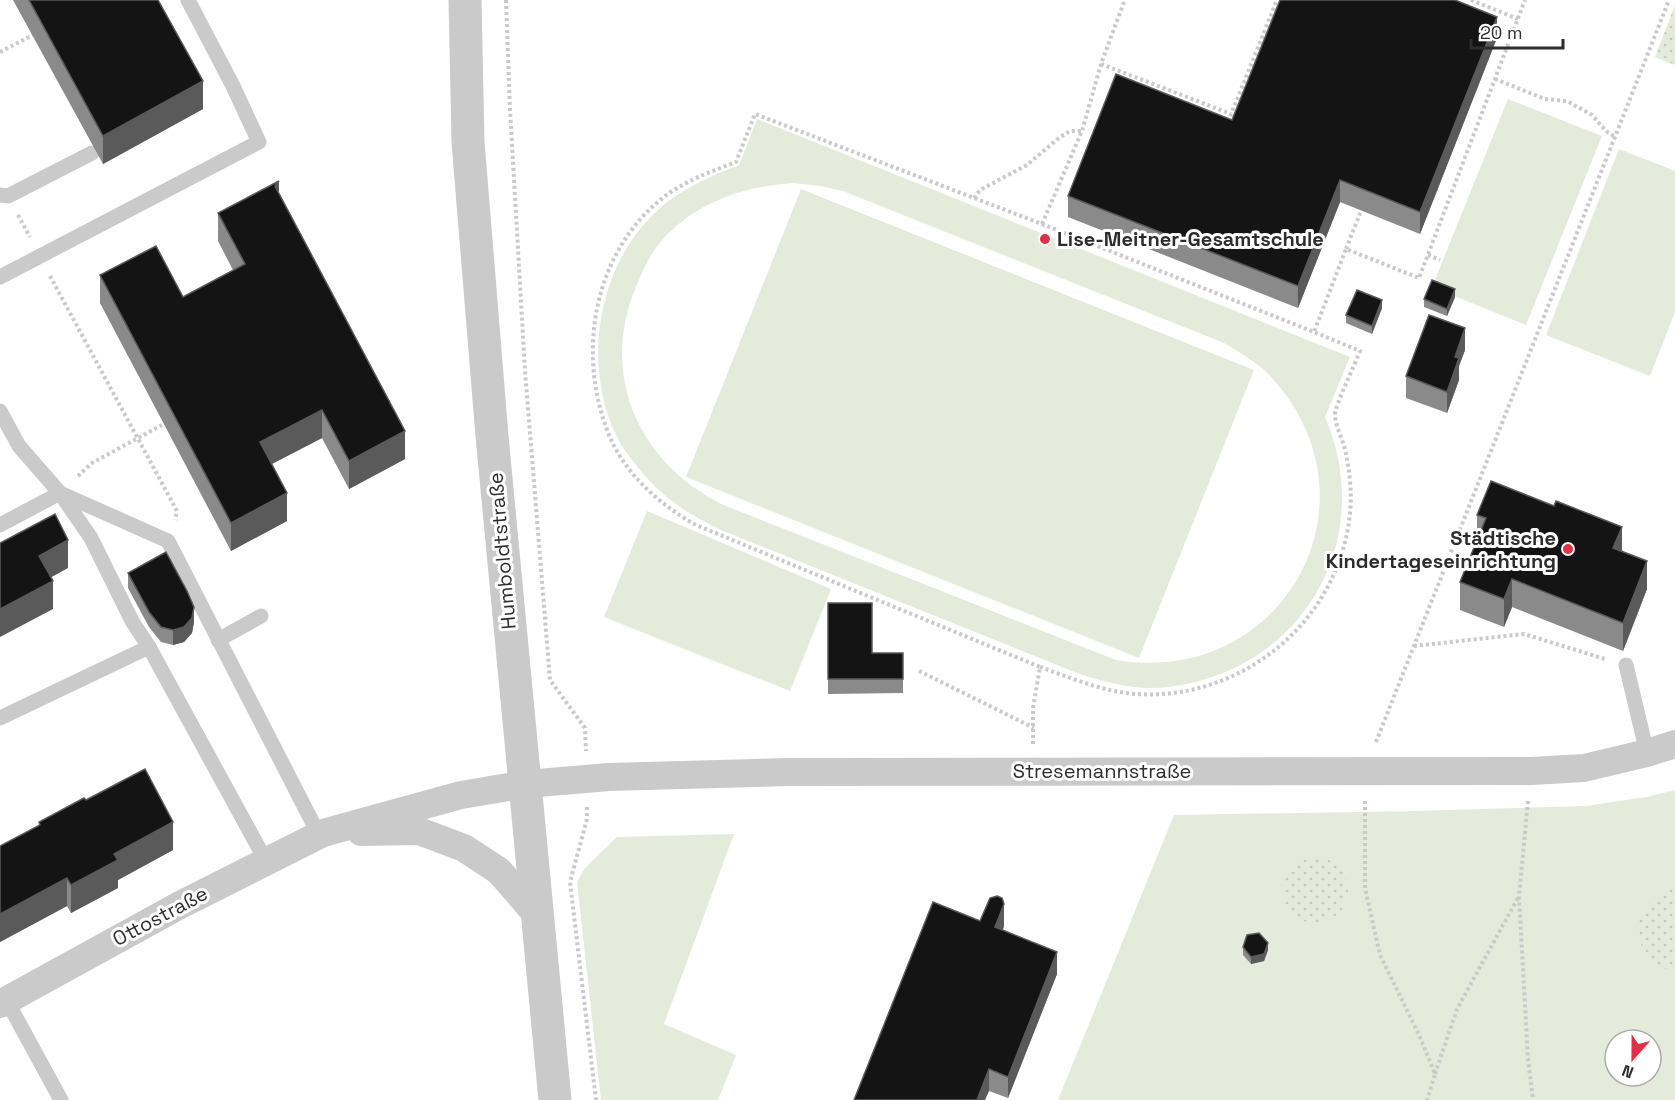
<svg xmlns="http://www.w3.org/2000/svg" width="1675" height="1100" font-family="'Space Grotesk',sans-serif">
	<defs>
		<pattern id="park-dots" width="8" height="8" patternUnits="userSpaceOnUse" patternTransform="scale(1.5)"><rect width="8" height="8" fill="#e4ebda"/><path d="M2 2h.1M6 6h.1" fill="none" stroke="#c4cabb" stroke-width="1.8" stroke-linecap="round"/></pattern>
	</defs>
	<rect width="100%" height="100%" fill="#fff"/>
	<g fill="#e4ebda" fill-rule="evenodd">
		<polygon points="1508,99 1602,136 1526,325 1432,287"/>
		<path d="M757,119L1350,357L1325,417C1378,541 1302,671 1168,687C1139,691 1110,683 1082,675L721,530C685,513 657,494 633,461C629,455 623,449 620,443C580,369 596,264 660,208C683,188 711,176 739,165ZM793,183L820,186L843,191L1224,343C1240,353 1259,363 1272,378C1386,504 1281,688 1116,660L726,506C641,466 598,377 636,287C645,265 654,246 672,230C705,199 749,186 793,183Z"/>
		<polygon points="1619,149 1675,171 1675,312 1650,376 1546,335"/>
		<polygon points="801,189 1254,370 1139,658 686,477"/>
		<polygon points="647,511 831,589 790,691 604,617"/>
		<path d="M1675,790V1100H1058L1174,815L1415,811L1586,806L1646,797ZM1615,1040H1651V1076H1615Z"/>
		<polygon points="734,834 664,1024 736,1055 718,1100 601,1100 577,882 585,868 617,837"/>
	</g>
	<g fill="url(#park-dots)">
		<polygon points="1675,5 1675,65 1655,57"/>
		<circle cx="1315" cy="890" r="33"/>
		<path d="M1673,888H1675V972H1673C1627,954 1625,905 1673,888Z"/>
	</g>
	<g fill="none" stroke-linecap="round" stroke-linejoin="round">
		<g stroke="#cacaca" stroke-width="4" stroke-dasharray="3 3" stroke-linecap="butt">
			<polyline points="506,0 510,109 525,371 550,680 585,728 586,751"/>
			<polyline points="1471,0 1518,19"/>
			<polyline points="0,52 33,35"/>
			<polyline points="1101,64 1231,114"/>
			<polyline points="1495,79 1545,99 1567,101 1592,115 1606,131 1615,137"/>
			<polyline points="1228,122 1277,0"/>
			<polyline points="974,198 980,190 1027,165 1060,137 1070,131 1082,131"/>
			<polyline points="18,215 30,237"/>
			<polyline points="1042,224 1082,131 1101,64 1124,2"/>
			<polyline points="1346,249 1361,211"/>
			<polyline points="1428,255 1440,260"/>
			<polyline points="50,276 177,511 175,520"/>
			<polyline points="78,476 92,463 162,425"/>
			<polyline points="1414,646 1524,634 1605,659"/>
			<path d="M1040,667C1071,678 1104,692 1136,694C1243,701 1340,620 1350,513C1352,494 1350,473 1346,454C1344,441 1335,427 1335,414C1335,406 1356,362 1360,351L1314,332"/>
			<polyline points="919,671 1034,728"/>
			<polyline points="1376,742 1669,0"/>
			<path d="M1033,744V708L1040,667L696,525C660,505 625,474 609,435C577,356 592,257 659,201C681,182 710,172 736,162L755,114L1042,224L1314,332L1346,249L1419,278L1525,0"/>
			<polyline points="1365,801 1365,888 1380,955 1420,1037 1435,1074 1427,1100"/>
			<polyline points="1528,801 1519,896 1528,1059 1533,1100"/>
			<polyline points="587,807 587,819 570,882 596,1100"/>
			<polyline points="1435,1074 1457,1009 1519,896"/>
		</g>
		<g stroke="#cacaca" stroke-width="15">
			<polyline points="0,195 8,196 92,153"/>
			<polyline points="0,277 259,142 233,86 188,0"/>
			<polyline points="0,411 19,446 60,493 91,538 132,621 149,647 267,863"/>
			<polyline points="60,493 168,541 319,835"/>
			<polyline points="0,525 60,493"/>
			<polyline points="218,640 261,616"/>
			<polyline points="1626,665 1647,753"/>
			<polyline points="0,718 149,647"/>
			<polyline points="7,1001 61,1100"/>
		</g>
		<g stroke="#cacaca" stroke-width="28">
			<polyline points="361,832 419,831 464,848 499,871 538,916"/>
			<polyline points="0,1004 180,905 323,833 461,795 526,784 609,777 788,772 1531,771 1584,768 1647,753 1675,744"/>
		</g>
		<polyline stroke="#cacaca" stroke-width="33" points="465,0 468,142 492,436 555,1100"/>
	</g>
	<g fill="#8a8a8a">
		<polygon points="13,0 158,0 203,109 103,164"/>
		<polygon points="1497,38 1420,234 1340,202 1298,308 1068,217 1068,196 1232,120"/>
		<polygon points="279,193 405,459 349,489 322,438 272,464 287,521 231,551 100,303 100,275 183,297 233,270 218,241 218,213"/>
		<polygon points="1455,297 1447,316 1424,307 1424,299"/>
		<polygon points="1382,308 1372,334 1346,323 1346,315"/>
		<polygon points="1465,350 1459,366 1459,380 1447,413 1406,398 1406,376"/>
		<polygon points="1477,515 1622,551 1647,589 1623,651 1512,607 1504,627 1460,610 1460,582 1477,539"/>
		<polygon points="128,573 194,622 192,633 184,642 173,645 161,642 149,627 128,588"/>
		<polygon points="828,603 872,653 903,653 903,693 828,694"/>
		<polygon points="86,800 173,850 118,880 118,888 71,913 67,906 0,942 0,846 39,826 39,822"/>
		<polygon points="980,921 1004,926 1003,930 1057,974 1008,1098 989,1091"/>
		<polygon points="1243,947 1268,950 1264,961 1251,964 1243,955"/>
	</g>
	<g fill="#5a5a5a">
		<polygon points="1497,17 1497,38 1420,234 1420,212"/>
		<polygon points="203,81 203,109 103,164 103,136"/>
		<polygon points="1340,180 1340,202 1298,308 1298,286"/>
		<polygon points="279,181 279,209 275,186"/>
		<polygon points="1455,289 1455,297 1447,316 1447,309"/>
		<polygon points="1382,300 1382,308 1372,334 1372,326"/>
		<polygon points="1465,328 1465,350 1459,366 1459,380 1447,413 1447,392 1455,357"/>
		<polygon points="322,410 322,438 260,470 260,442"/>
		<polygon points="405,431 405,459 349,489 349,461"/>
		<polygon points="287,493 287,521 231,551 231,523"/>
		<polygon points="1622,527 1622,555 1613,548"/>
		<polygon points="68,540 68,568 39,584 39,556"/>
		<polygon points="1647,561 1647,589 1623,651 1623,623"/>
		<polygon points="1512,579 1512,607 1504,627 1504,599"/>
		<polygon points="53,581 53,609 0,637 0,609"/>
		<polygon points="194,607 194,622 192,633 184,642 173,645 173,630"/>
		<polygon points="173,822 173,850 118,880 118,888 71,913 71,885 114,854"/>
		<polygon points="67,878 67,906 0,942 0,914"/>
		<polygon points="1004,904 1004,926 995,949 995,927"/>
		<polygon points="1268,943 1268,950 1264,961 1251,964 1251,957"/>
		<polygon points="1057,952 1057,974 1008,1098 1008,1077"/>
		<polygon points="989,1069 989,1091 985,1100 977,1100"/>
	</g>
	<g fill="#141414" stroke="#5a5a5a" stroke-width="1.5">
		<polygon points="29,0 158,0 203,81 103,136"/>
		<polygon points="1280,0 1455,0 1497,17 1420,212 1340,180 1298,286 1068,196 1116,74 1232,120"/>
		<polygon points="279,181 275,186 405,431 349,461 322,410 260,442 287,493 231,523 100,275 156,246 183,297 245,264 218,213"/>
		<polygon points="1432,280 1455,289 1447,309 1424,299"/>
		<polygon points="1357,290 1382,300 1372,326 1346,315"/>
		<polygon points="1429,315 1465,328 1455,357 1459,358 1447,392 1406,376"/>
		<polygon points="1491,481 1554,506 1556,501 1622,527 1613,548 1647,561 1623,623 1512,579 1504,599 1460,582 1486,518 1477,515"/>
		<polygon points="55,514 68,540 39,556 53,581 0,609 0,543"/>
		<polygon points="166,552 187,591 194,607 192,618 184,627 173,630 161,627 149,612 128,573"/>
		<polygon points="828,603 872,603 872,653 903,653 903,679 828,679"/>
		<polygon points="145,769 173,822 114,854 118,860 71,885 67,878 0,914 0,846 40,825 39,822 84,798 86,800"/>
		<polygon points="997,896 1002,898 1004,904 995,927 1057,952 1008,1077 989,1069 977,1100 854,1100 933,902 980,921 990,898"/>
		<polygon points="1259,933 1268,943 1264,954 1251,957 1243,947 1247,935"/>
	</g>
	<g fill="#e52d49" stroke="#fff" stroke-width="2">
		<circle cx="1045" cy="239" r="6"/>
		<circle cx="1568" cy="549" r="6"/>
	</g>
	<g text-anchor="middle" stroke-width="6" stroke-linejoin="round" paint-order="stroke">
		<g font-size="20" font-weight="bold" fill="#2d2d2d" stroke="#fff" text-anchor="start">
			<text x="1057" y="246">Lise-Meitner-Gesamtschule</text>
			<text x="1556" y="545" text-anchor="end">Städtische<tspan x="1556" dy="23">Kindertageseinrichtung</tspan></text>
		</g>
		<g font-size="20" fill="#2d2d2d" stroke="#fff">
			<text transform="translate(502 551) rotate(-95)" y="7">Humboldtstraße</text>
			<text x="1102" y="778">Stresemannstraße</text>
			<text transform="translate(160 916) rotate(-28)" y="7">Ottostraße</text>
		</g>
	</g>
	<g transform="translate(1633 1058) rotate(201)"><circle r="28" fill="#ffffff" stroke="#ababab" stroke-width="1.5"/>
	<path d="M0-4.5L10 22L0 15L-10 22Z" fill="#e52d49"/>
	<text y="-9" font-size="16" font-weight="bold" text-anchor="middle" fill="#2d2d2d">N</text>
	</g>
	<path d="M1471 39v9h92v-9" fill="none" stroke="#2d2d2d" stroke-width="3"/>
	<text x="1480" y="39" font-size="18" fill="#2d2d2d" stroke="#ffffff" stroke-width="4.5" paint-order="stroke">20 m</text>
</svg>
